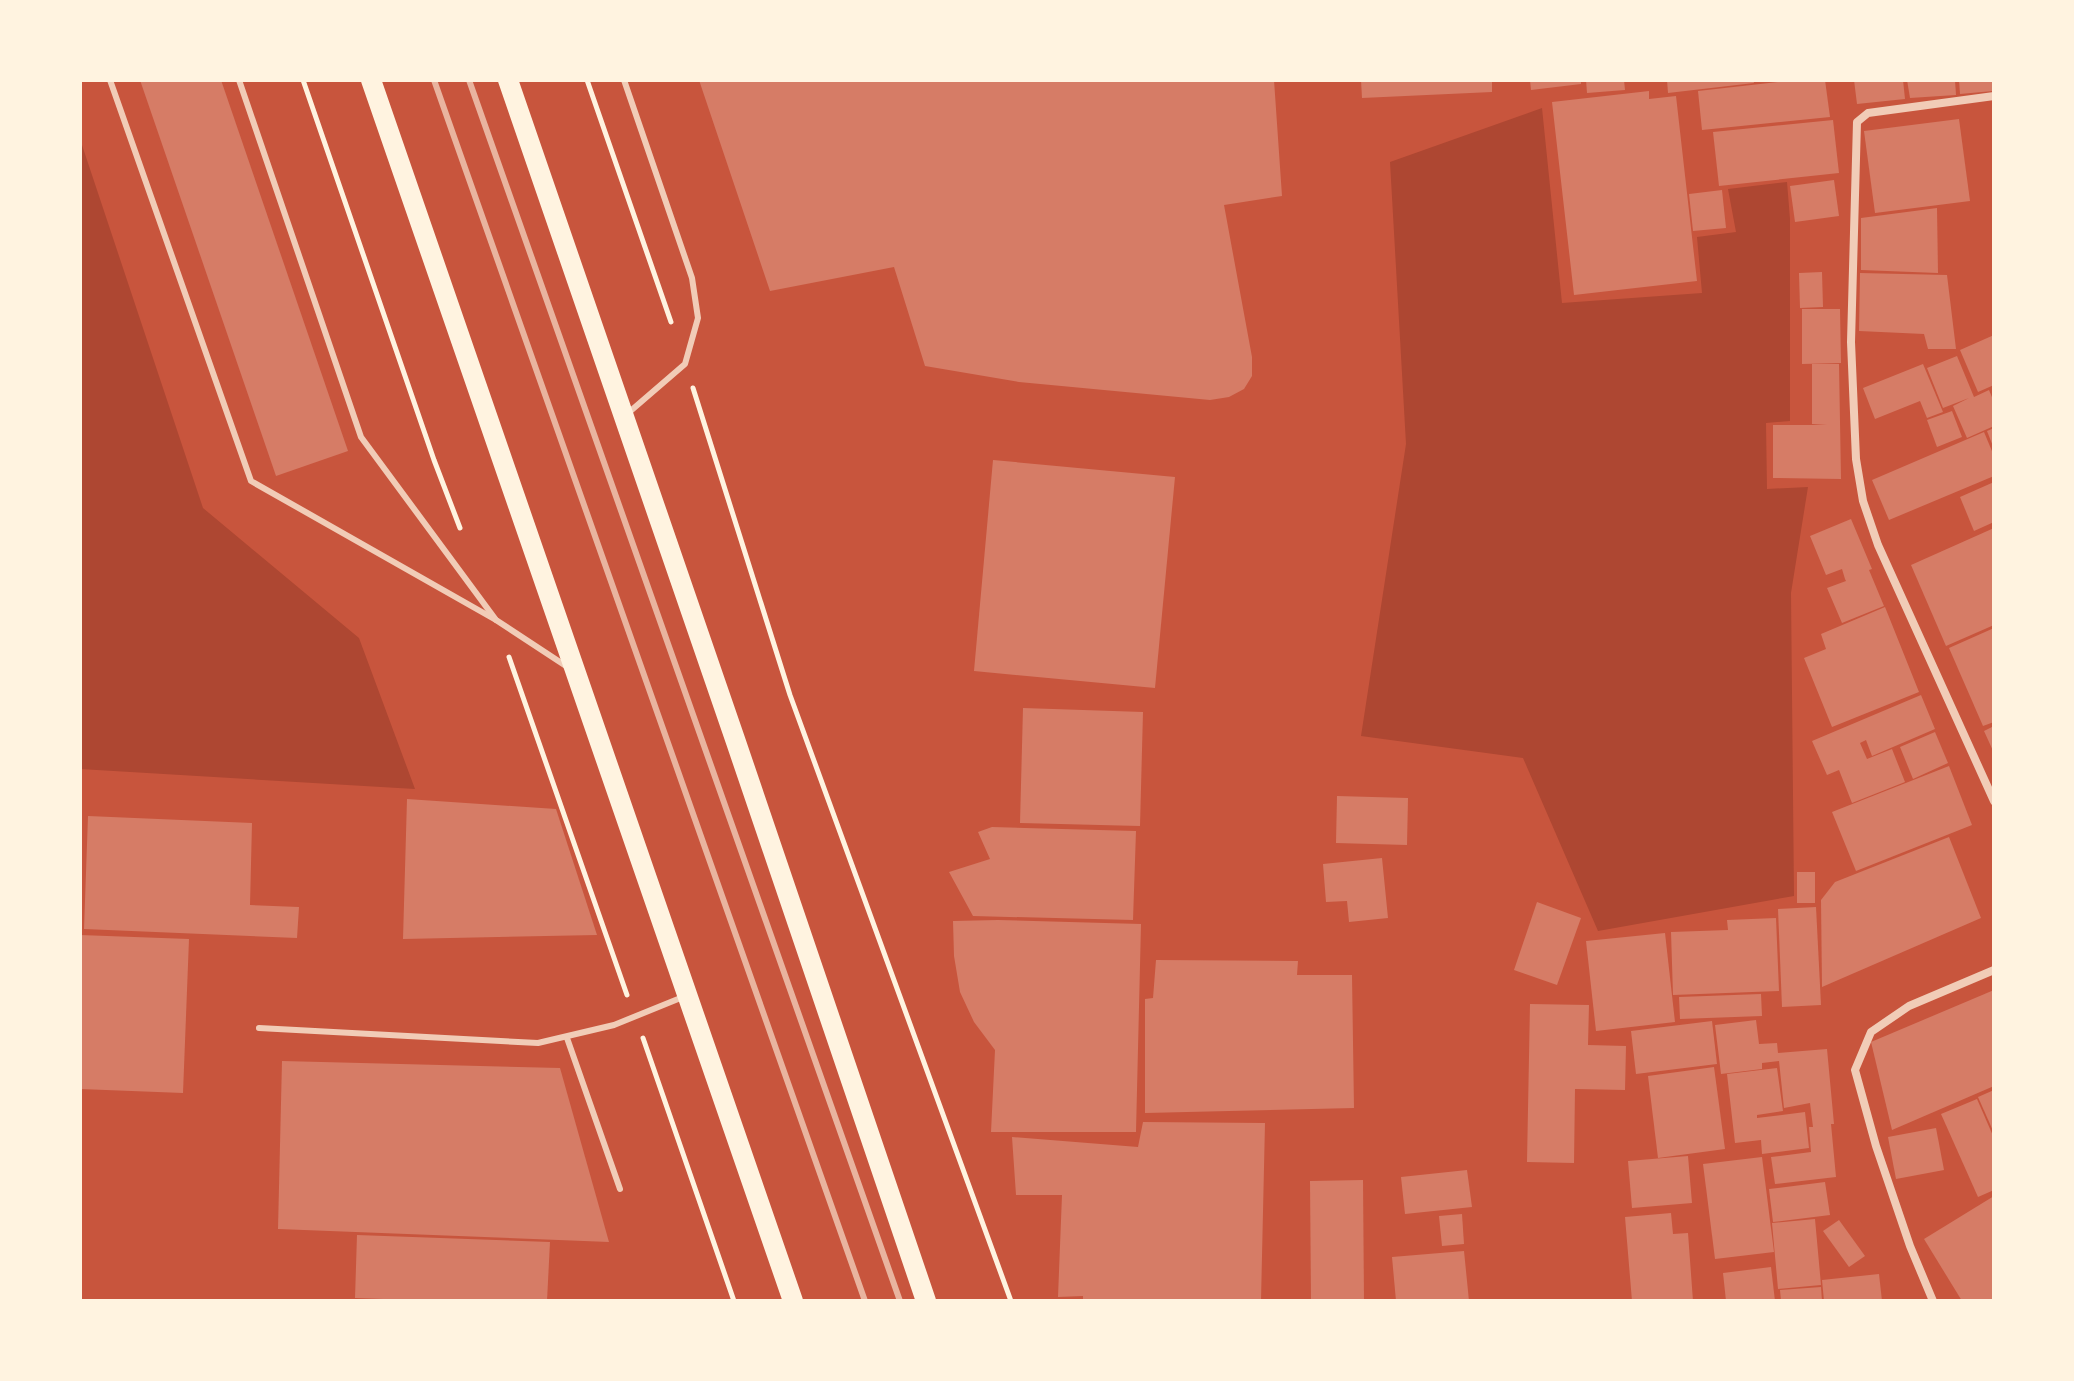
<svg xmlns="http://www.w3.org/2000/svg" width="2074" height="1381" font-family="'Noto Sans',sans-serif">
	<rect width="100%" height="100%" fill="#c8553d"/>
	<g fill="#ae4732">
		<polygon points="1542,108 1562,303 1702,293 1697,237 1736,232 1728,189 1787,182 1790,219 1790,421 1766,423 1767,489 1808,487 1791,593 1794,896 1598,931 1523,758 1361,736 1406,444 1390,162"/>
		<polygon points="80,139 203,508 359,638 415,789 80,769"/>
	</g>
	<g fill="#d67c66">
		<polygon points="140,80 221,80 348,451 276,476"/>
		<polygon points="699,80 1274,80 1282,196 1224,205 1252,357 1252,376 1244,389 1229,397 1210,400 1019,382 925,366 894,267 770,291"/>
		<polygon points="1361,80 1492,80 1492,92 1362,98"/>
		<polygon points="1530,80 1581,80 1581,84 1531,90"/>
		<polygon points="1586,80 1624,80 1625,90 1587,93"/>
		<polygon points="1667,80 1753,80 1754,83 1668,93"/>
		<polygon points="1796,80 1825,80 1830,117 1702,130 1698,91"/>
		<polygon points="1854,80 1903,80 1905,99 1857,104"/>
		<polygon points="1907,80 1955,80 1956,95 1910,98"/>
		<polygon points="1959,80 1992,80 1993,91 1960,94"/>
		<polygon points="1649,91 1649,99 1676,96 1697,281 1574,295 1552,102"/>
		<polygon points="1959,119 1970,201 1875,213 1864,131"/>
		<polygon points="1833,120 1839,173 1719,186 1713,132"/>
		<polygon points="1834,180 1839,216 1795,222 1790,186"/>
		<polygon points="1722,190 1726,228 1693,231 1689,194"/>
		<polygon points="1937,208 1938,273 1861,270 1861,218"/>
		<polygon points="1822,272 1823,307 1800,308 1799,273"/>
		<polygon points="1860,273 1947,275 1956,349 1928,349 1924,334 1859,331"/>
		<polygon points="1802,309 1840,309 1841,363 1802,364"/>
		<polygon points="1994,335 1994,385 1978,392 1960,350"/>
		<polygon points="1957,356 1974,397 1989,390 1994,402 1994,426 1967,438 1953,406 1969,398 1943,408 1927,368"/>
		<polygon points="1812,364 1839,364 1841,479 1773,478 1773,425 1827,425 1812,424"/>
		<polygon points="1923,364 1943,412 1927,418 1920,401 1875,419 1863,388"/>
		<polygon points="1952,411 1962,437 1937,447 1927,420"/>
		<polygon points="1994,428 1994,449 1987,431"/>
		<polygon points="1984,432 1994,456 1994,476 1889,520 1872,480"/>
		<polygon points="993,460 1175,477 1155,688 974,671"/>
		<polygon points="1994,482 1994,522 1974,531 1960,497"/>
		<polygon points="1851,519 1872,569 1869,570 1884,606 1842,623 1827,588 1846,581 1845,579 1842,569 1826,575 1810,536"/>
		<polygon points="1994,528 1994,625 1946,646 1911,565"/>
		<polygon points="1885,607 1919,692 1832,727 1804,658 1826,649 1821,634"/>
		<polygon points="1994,628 1994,722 1983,726 1949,648"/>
		<polygon points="1921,695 1935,729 1872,756 1866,740 1860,743 1867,759 1892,749 1905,782 1852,803 1839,770 1827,775 1812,741"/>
		<polygon points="1023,708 1143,712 1140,826 1020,823"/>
		<polygon points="1994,726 1994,753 1984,731"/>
		<polygon points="1935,732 1948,763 1913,779 1900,747"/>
		<polygon points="1949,766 1972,825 1856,871 1832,812"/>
		<polygon points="1337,796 1408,798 1407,845 1336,843"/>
		<polygon points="407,799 556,809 597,935 403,939"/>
		<polygon points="88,816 252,823 250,905 299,907 297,938 84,929"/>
		<polygon points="992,827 1136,831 1133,920 973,916 949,872 990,859 978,832"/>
		<polygon points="1949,837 1981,918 1822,987 1821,900 1835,882"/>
		<polygon points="1382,858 1388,918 1349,922 1347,901 1326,902 1323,864"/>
		<rect x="1797" y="872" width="18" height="31"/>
		<polygon points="1537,902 1581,918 1557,985 1514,970"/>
		<polygon points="1816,907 1821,1005 1782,1007 1778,909"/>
		<polygon points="1776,918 1779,991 1673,995 1671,932 1728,930 1727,920"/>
		<polygon points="998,920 1141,924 1136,1132 991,1132 995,1050 974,1022 960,992 954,956 953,921"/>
		<polygon points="1665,933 1675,1022 1596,1031 1586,941"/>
		<polygon points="80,935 189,939 183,1093 80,1089"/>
		<polygon points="1156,960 1298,961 1297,975 1352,975 1354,1108 1145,1113 1145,999 1153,998"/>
		<polygon points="1994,990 1994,1086 1892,1130 1871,1042"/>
		<polygon points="1761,994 1762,1016 1680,1019 1679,997"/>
		<polygon points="1530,1004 1589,1005 1588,1045 1626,1046 1625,1090 1575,1089 1574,1163 1527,1162"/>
		<polygon points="1756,1020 1759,1044 1777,1043 1778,1053 1827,1049 1834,1124 1831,1124 1836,1177 1775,1184 1771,1157 1811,1152 1809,1127 1813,1127 1810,1103 1784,1108 1779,1061 1762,1063 1762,1069 1721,1074 1715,1025"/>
		<polygon points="1712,1021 1717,1064 1636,1074 1631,1031"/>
		<polygon points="282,1061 560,1068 609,1242 278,1229"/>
		<polygon points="1714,1067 1725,1149 1658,1158 1648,1076"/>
		<polygon points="1777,1068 1783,1111 1757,1115 1757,1118 1805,1112 1809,1148 1762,1154 1761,1140 1735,1143 1727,1074"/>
		<polygon points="1994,1090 1994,1133 1978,1097"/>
		<polygon points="1977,1099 1994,1138 1994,1190 1978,1197 1941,1114"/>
		<polygon points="1143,1122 1265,1123 1261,1301 1083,1301 1083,1296 1058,1297 1062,1195 1016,1195 1012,1137 1138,1147"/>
		<polygon points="1936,1128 1944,1170 1896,1179 1888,1137"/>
		<polygon points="1688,1156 1692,1203 1632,1208 1628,1161"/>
		<polygon points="1762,1157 1774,1252 1715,1259 1703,1164"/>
		<polygon points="1467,1170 1472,1207 1405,1214 1401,1177"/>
		<polygon points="1363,1180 1364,1301 1311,1301 1310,1181"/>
		<polygon points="1825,1182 1830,1215 1773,1222 1769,1189"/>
		<polygon points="1994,1196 1994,1301 1962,1301 1924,1239"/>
		<polygon points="1671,1213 1673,1234 1688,1233 1693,1301 1632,1301 1625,1217"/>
		<polygon points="1462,1214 1464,1244 1442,1246 1439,1216"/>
		<polygon points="1815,1219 1821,1285 1778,1289 1772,1223"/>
		<polygon points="1839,1220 1865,1256 1849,1267 1823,1231"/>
		<polygon points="357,1235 550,1242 547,1301 439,1301 355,1298"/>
		<polygon points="1464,1251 1469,1301 1396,1301 1392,1257"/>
		<polygon points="1771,1267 1775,1301 1726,1301 1723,1273"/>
		<polygon points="1879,1274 1882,1301 1824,1301 1822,1280"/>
		<polygon points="1821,1287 1822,1301 1781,1301 1780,1290"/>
	</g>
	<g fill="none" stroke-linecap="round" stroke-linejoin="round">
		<g stroke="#fff3e0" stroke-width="5">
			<polyline points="303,80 434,460 460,528"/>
			<polyline points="587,80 671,322"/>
			<polyline points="693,388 790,695 1011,1301"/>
			<polyline points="509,657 627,995"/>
			<polyline points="643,1038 734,1301"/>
		</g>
		<g stroke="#f1ccb7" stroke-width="6">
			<polyline points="110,80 251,481 496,620"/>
			<polyline points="239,80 361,437 496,620 566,666"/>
			<polyline points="624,80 692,278 698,318 685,364 627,414"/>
			<polyline points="259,1028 538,1043 614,1025 683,997"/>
			<polyline points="567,1038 620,1189"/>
		</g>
		<g stroke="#f1ccb7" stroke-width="8">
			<polyline points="1994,96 1868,113 1857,122 1851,342 1856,459 1863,501 1878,545 1994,801"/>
			<polyline points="1933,1301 1910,1246 1876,1146 1855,1070 1871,1032 1909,1006 1994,970"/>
		</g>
		<g stroke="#fff3e0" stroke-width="20">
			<polyline points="371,80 793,1301"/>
			<polyline points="508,80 736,742 926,1301"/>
		</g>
		<g stroke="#e9b49f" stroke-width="6">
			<polyline points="434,80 865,1301"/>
			<polyline points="469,80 900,1301"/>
		</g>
	</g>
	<rect width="2074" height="1381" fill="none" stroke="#fff3e0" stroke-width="164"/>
</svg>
